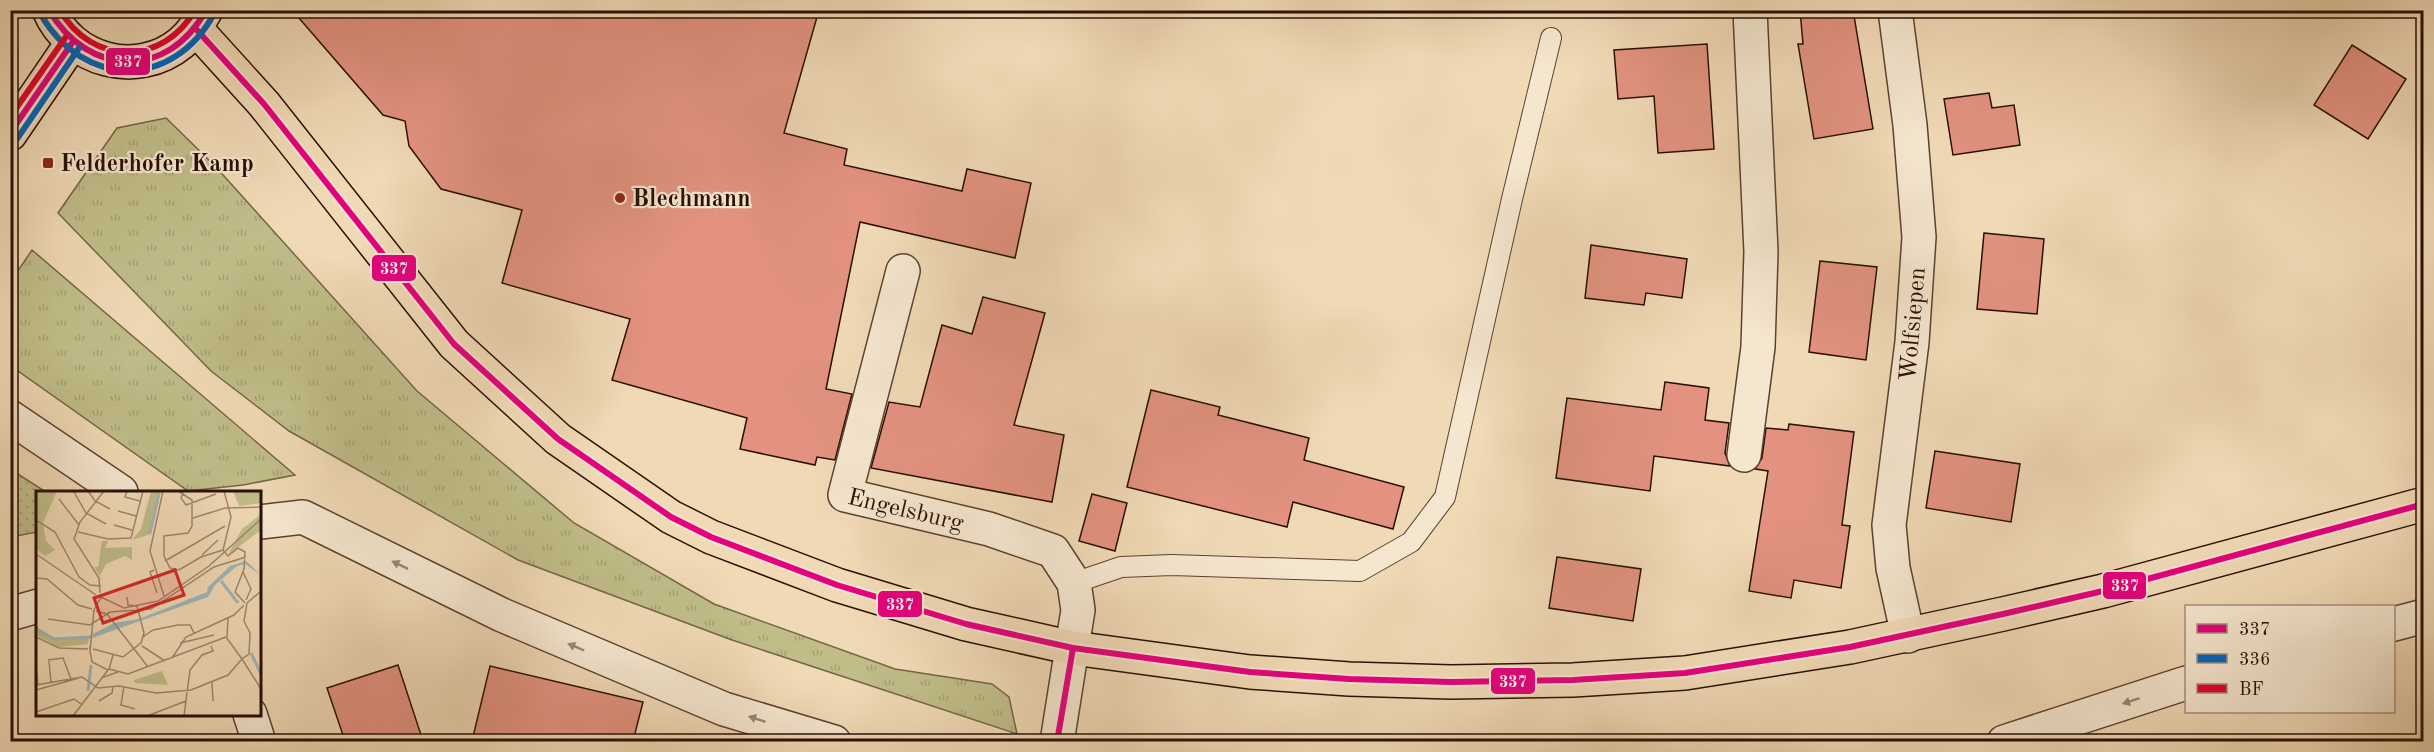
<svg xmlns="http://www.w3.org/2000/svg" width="2434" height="752" font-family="'Old Standard TT',serif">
	<defs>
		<pattern id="grass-tufts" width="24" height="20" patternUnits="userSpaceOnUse" patternTransform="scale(1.5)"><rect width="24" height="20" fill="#c0bd89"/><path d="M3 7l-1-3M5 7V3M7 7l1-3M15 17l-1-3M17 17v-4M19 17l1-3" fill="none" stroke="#a5a175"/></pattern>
		<pattern id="park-dots" width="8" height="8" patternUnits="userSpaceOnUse" patternTransform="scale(1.5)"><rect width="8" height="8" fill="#c0bd89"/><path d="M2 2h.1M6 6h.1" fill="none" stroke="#a5a175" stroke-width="1.8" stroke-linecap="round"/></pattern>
	</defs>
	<rect width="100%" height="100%" fill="#f0d9b5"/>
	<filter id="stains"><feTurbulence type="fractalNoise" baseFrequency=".00333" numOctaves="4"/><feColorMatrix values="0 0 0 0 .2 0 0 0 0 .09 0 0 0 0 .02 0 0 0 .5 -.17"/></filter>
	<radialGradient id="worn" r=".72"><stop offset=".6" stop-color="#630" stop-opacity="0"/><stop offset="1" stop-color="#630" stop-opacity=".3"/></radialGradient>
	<g fill="url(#grass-tufts)" stroke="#746646" stroke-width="1.5">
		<polygon points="166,118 215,166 417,391 574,523 714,604 895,669 992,684 1009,697 1017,734 732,640 518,560 289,431 211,371 58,213 117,128"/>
		<polygon points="32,250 295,475 243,485 188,491 11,366 11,281"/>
	</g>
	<polygon fill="url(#park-dots)" stroke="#746646" stroke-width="1.5" points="10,469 46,492 38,492 37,532 11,537"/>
	<g fill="#e2927f" stroke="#290f04" stroke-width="1.5">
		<polygon points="292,10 819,10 784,133 847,149 844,165 962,191 967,169 1031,183 1015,258 860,222 826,389 852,394 835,460 817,457 815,465 740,449 747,418 612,380 630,319 502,283 522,210 441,189 409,146 405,121 383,115"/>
		<polygon points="1800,10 1853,10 1873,129 1814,139 1798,44 1803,44"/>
		<polygon points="1707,44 1714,149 1658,153 1654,96 1618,99 1614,50"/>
		<polygon points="2352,45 2406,79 2368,139 2314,105"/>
		<polygon points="1989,93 1992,108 2014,105 2020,145 1953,155 1944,99"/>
		<polygon points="1984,233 2044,239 2037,314 1977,309"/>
		<polygon points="1591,245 1687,259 1682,298 1646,293 1644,305 1585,298"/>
		<polygon points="1820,261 1877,267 1866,360 1809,352"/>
		<polygon points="983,297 1045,313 1014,425 1064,435 1052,502 871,468 889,402 920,407 942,325 972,334"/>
		<polygon points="1665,382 1709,388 1705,420 1729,423 1725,453 1730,466 1654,456 1650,491 1556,478 1567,398 1661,410"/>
		<polygon points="1151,390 1220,407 1218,415 1309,438 1304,460 1404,487 1393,529 1293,502 1287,527 1127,487"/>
		<polygon points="1789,424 1854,432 1842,525 1850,526 1841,588 1794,580 1791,598 1749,591 1768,471 1755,469 1762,458 1766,428 1788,430"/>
		<polygon points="1935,451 2020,464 2011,522 1926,508"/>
		<polygon points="1092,494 1127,503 1115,551 1079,541"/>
		<polygon points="1557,557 1641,569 1633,621 1549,608"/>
		<polygon points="398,665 423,741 345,741 327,688"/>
		<polygon points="490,666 643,702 633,741 472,741"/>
	</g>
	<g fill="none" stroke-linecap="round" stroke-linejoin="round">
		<g stroke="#5b4230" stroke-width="22">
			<polyline id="service" points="1074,583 1121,567 1172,565 1360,571 1411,542 1445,497 1512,199 1551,38"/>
		</g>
		<g stroke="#5b4230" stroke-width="36">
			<g id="minor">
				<polyline points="1895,10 1910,125 1919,237 1912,342 1889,525 1893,568 1908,636"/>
				<path id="s1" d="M903,271L845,495L989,529L1053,551L1074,583L1078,610L1057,742"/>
				<polyline points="10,417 121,492"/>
				<polyline points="1744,455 1758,347 1761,252 1750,10"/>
				<polyline points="260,522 303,517 502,615 724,709 834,742"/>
				<polyline points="10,614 38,606"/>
				<polyline points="2394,624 2424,616"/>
				<polyline points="250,714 259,742"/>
				<polyline points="2004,742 2186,683"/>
			</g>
		</g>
		<g stroke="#290f04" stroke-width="36">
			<g id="primary">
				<path d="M49,10C71,61 137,79 181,43C192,34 199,23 206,10"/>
				<polyline points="196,29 264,104 454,344 558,439 671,517 711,537 837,585 966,624 1073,648 1250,672 1349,679 1451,682 1573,680 1685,673 1850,647 2003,614 2103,591 2424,504"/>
				<polyline points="10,134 72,43"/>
			</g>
		</g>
		<use href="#service" stroke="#f5e6cf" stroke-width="20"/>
		<use href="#minor" stroke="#f5e6cf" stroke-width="33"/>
		<use href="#primary" stroke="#f0d9b5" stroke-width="33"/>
		<g stroke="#f5e6cf" stroke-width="10">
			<g id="bus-1">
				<path d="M49,10C88,77 168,80 206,10"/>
				<polyline points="196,29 264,104 454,344 558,439 671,517 711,537 837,585 966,624 1073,648 1250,672 1349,679 1451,682 1573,680 1685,673 1850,647 2003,614 2103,591 2424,504"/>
				<polyline points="10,133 72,43"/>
				<polyline points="1057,742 1073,648"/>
			</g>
		</g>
		<g stroke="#f5e6cf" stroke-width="10">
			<g id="bus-2">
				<path d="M41,15C84,88 172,90 214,14"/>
				<polyline points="17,139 79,48"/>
			</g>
		</g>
		<g stroke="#f5e6cf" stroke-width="10">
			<g id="bus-3">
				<path d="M60,10C92,66 163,66 195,10"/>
				<polyline points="10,117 65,38"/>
			</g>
		</g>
		<use href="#bus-1" stroke="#e5007d" stroke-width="6"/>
		<use href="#bus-2" stroke="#0065bd" stroke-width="6"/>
		<use href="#bus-3" stroke="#e4002b" stroke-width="6"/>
	</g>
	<defs><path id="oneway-solid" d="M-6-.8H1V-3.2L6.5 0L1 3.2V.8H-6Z" transform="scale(1.5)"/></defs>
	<g fill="#998574">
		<use href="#oneway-solid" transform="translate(400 565) rotate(-154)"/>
		<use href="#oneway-solid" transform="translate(576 647) rotate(-157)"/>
		<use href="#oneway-solid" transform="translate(2131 701) rotate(162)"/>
		<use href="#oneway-solid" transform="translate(757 719) rotate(-162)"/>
	</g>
	<g fill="#8f2418" stroke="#f5e6cf" stroke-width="2">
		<rect x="42" y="157" width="12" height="12" rx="3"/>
		<circle cx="620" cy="198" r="6"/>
	</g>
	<g text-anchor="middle" stroke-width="4.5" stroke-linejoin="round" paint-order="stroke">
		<g font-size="24" font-weight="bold" fill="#290f04" stroke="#f5e6cf" text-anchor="start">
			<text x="60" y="171">Felderhofer Kamp</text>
			<text x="632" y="206">Blechmann</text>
		</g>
		<g font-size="24" fill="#290f04" stroke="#f5e6cf">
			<text transform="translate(1912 324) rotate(-85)" y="8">Wolfsiepen</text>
			<text dy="8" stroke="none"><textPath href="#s1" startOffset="294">Engelsburg</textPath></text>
		</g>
	</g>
	<g transform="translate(36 491)">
		<rect width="225" height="225" fill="#f0d9b5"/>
		<path d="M0,0H21L7,32L10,50L19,59L9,65L0,58ZM197,0H225V12L203,15Z" fill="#c0bd89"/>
		<path d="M115,0H125L115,43L96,49L105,38ZM225,23V39L192,64L206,38ZM66,50H72L69,57L96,56V69L89,65L70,73L64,85L58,76H62ZM0,135L18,147L53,145L52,153L23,156L0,144Z" fill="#c0bd89"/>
		<path d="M126,180L132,194L99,192L98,189Z" fill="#c0bd89"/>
		<path d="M210,70L225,84L209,73L201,75L179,94L172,106L56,147L57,143L78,132L103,128L171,101L172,96L194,75Z" fill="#9eb7b8"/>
		<path fill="none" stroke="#9eb7b8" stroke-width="3" d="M114,42L123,2M185,90L202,112M0,138L18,148L55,146M215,162L225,183M52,200L55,174"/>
		<path fill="none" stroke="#a0886e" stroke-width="1.5" d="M52,0L59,10L74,18M91,0L89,6L104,10M127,0L114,60L128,105M142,0L156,9V35L152,42L128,45V65L134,77L143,79L165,66L187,59M148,0L145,7L150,14L180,3M188,0L195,26L187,59L192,65L202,57L209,61L208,78L199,101L209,112M38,1L50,22L70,33M23,8L43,34M82,20L100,25M157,27L189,17L225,16M0,29L19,41L43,86L54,94L65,95M78,34L96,39M42,41L72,48L95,47L107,0M0,63L60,104M166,64L182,49M129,70L189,35M118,79L114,81L121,102M207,81L215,98L210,109M0,87L11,88L42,114L56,118M64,102L63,87L38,48L44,31L68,0M65,106L88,117L122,110L173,75L225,28M211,112L208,130L214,142L213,163L206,168L225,198M211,112L225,100M60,120L71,123L112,176M12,128L54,134L74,121L115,118L178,76L210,66M0,146L23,157L52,158M107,146L117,139L142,134H154L158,142M191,146L192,127M144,152L178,144M54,155V160L58,119L65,106M106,155L129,170M57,158L87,166L105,152L108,142L101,115L92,114L91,106M77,164L73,178L92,183L190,146M136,167L150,146L198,124L208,114M12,169L27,167L35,188M13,170L15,192M0,175L2,194M65,187L82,181M176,191L177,210M0,194L46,186L62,197L83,195L120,202L155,199L192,184L206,168L190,146M88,195L85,214L99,218M0,199L43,187M63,210L76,202L77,195M0,221L38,208L45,213M37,225L72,179L56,171L54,160M111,225L150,210M148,225L154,179L166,164L177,160L175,155"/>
		<path fill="#d62828" fill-opacity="0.15" stroke="#d62828" stroke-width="3" d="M139,79L148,104L67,132L58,107Z"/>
		<rect width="225" height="225" fill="none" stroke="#290f04" stroke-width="3"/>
	</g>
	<g stroke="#f5e6cf" stroke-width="2">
		<rect x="105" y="47" width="46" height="29" rx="6" fill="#e5007d"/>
		<rect x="371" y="254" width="46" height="28" rx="6" fill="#e5007d"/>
		<rect x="2102" y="571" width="45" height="29" rx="6" fill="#e5007d"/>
		<rect x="877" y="590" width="46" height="28" rx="6" fill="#e5007d"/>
		<rect x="1490" y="667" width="46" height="28" rx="6" fill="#e5007d"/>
	</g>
	<g font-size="16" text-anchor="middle" font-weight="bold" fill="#fff">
		<text x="128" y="67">337</text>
		<text x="394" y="274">337</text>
		<text x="2125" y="591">337</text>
		<text x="900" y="610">337</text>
		<text x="1513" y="687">337</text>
	</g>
	<rect width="2434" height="752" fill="none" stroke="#f0d9b5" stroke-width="36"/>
	<rect x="12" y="12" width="2410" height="728" fill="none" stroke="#290f04" stroke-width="3"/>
	<rect x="18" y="18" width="2398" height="716" fill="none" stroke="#290f04" stroke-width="1.5"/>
	<rect x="2185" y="605" width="210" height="108" fill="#f5e6cf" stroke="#a3907e" stroke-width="1.5"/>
	<rect x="2197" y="624" width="30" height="9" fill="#e5007d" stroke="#a3907e" stroke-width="1.5"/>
	<text x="2239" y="635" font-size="18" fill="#290f04">337</text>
	<rect x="2197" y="654" width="30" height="9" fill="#0065bd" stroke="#a3907e" stroke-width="1.5"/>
	<text x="2239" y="665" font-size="18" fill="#290f04">336</text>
	<rect x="2197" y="684" width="30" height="9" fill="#e4002b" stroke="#a3907e" stroke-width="1.5"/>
	<text x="2239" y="695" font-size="18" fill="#290f04">BF</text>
	<rect width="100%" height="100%" filter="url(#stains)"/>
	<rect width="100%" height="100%" fill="url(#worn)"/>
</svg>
